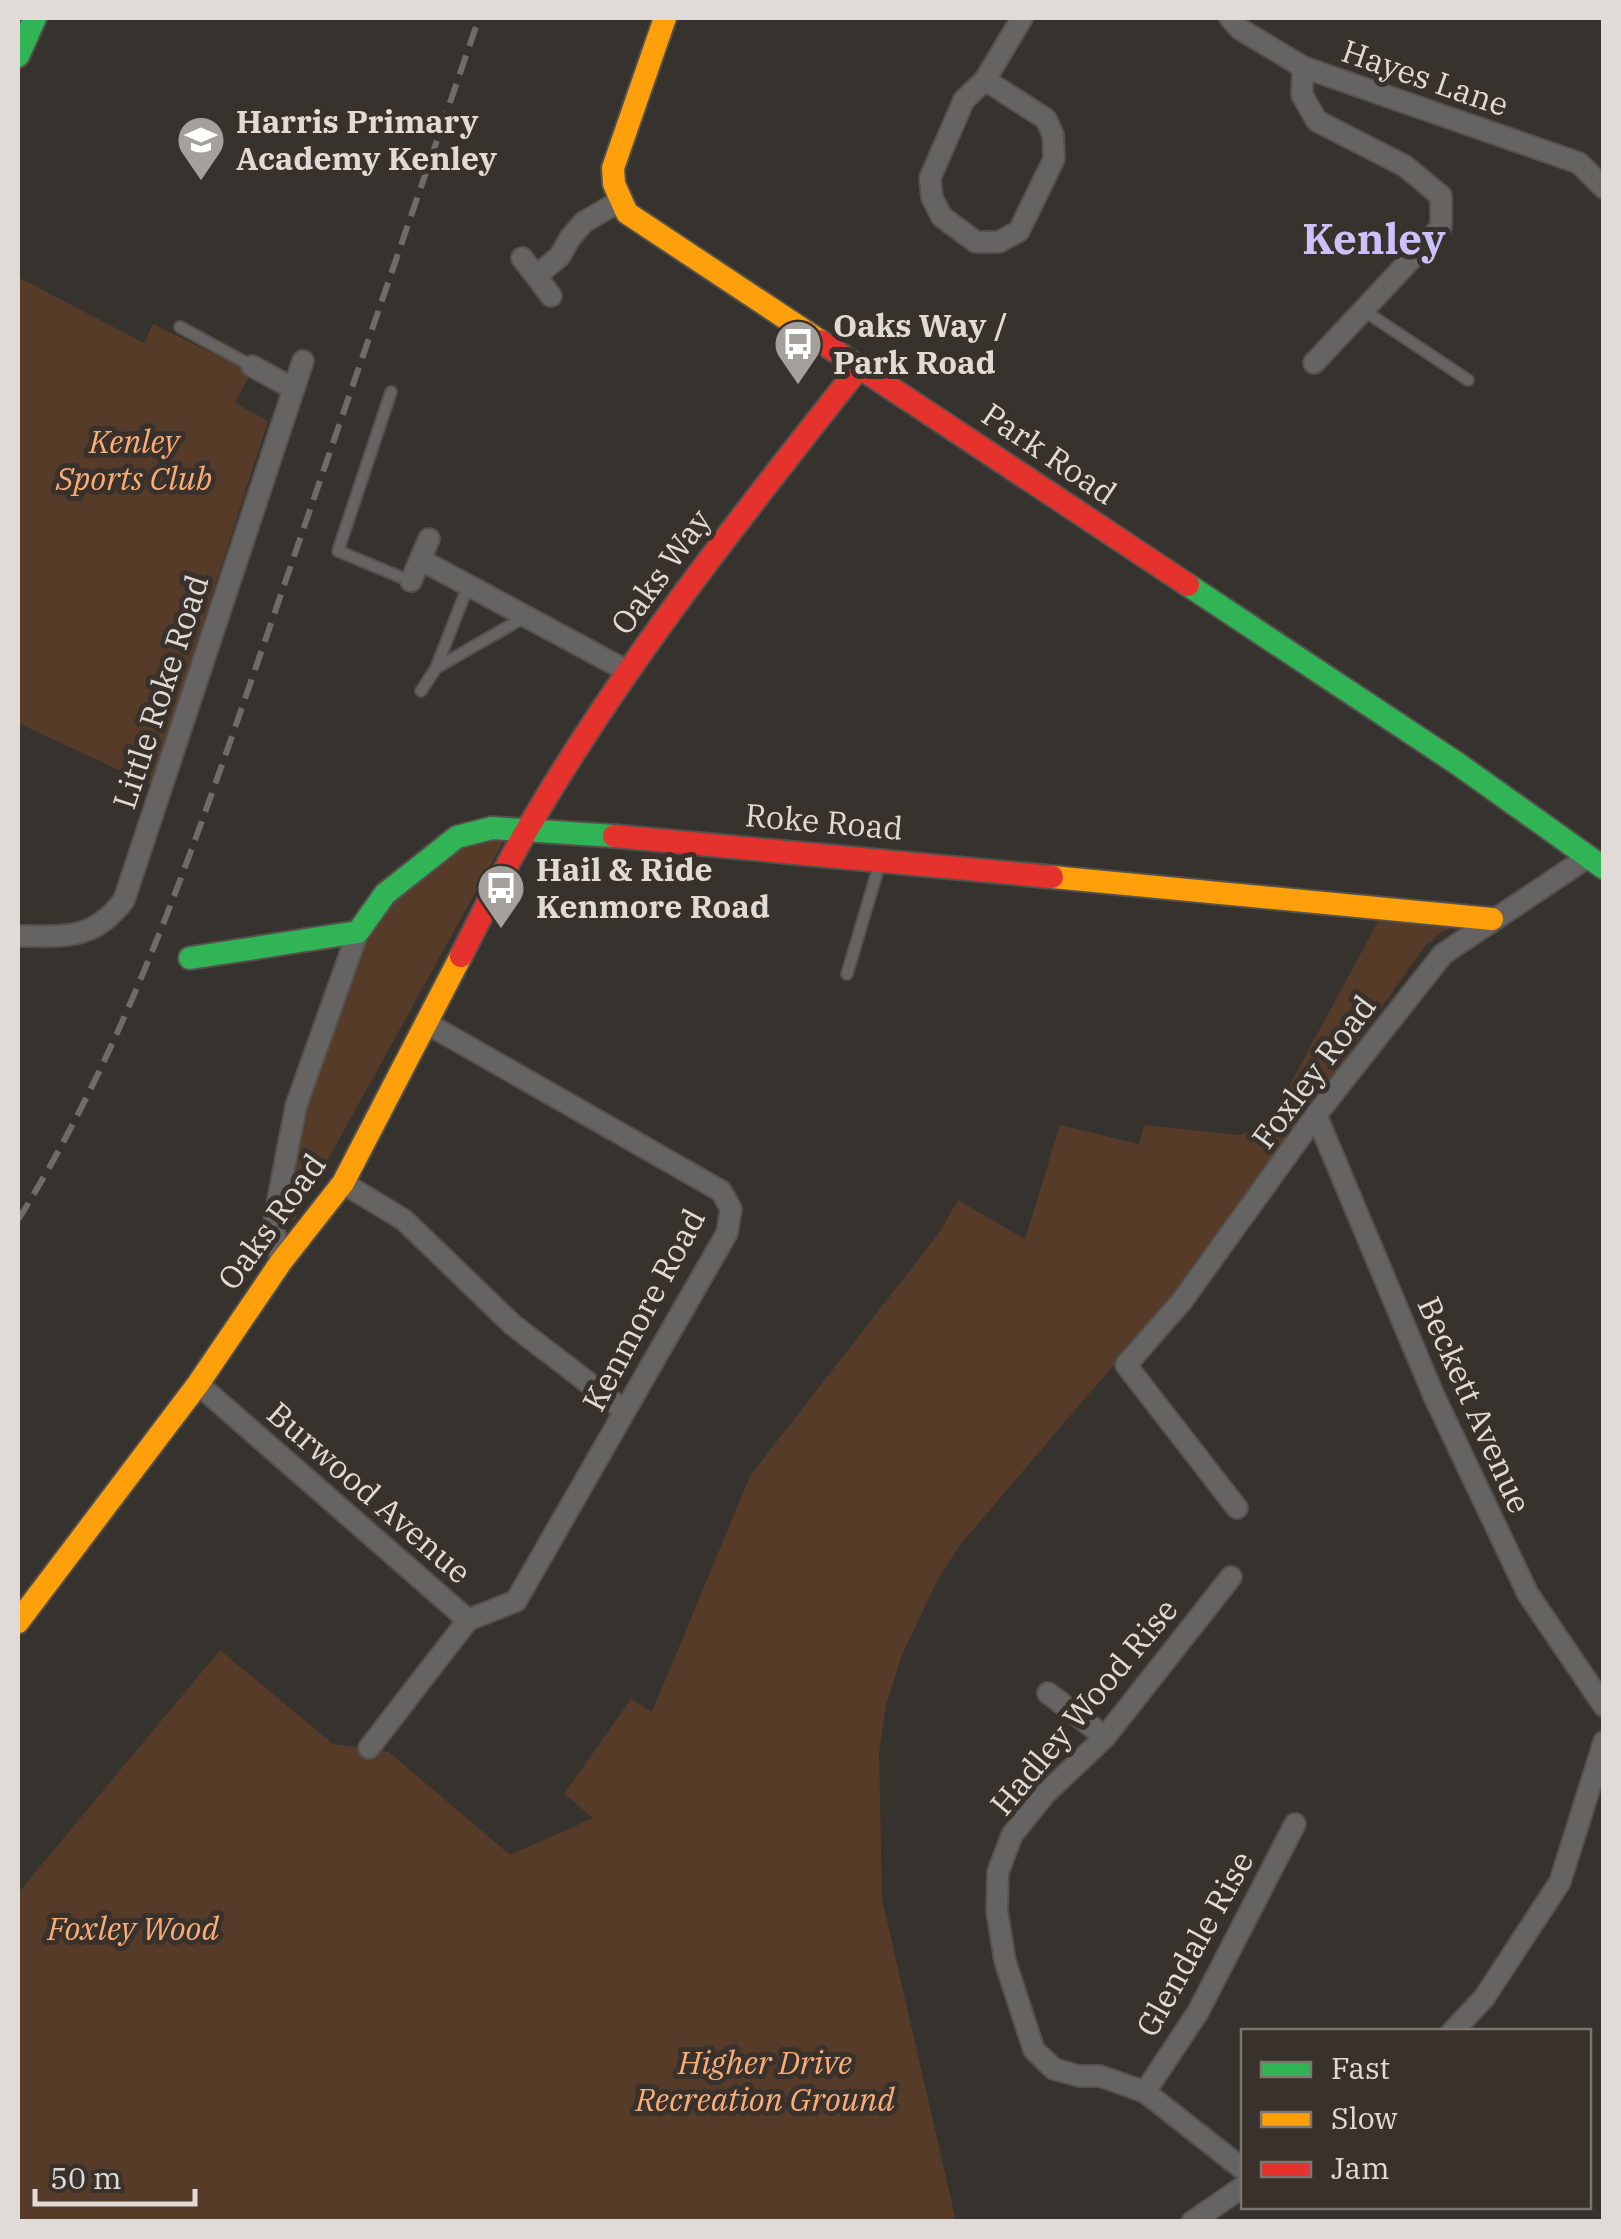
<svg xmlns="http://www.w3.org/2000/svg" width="1621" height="2239" font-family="'IBM Plex Serif',serif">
	<rect width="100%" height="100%" fill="#36322e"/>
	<g fill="#563b28">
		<polygon points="18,277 144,343 153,324 251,372 235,403 268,421 151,785 18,723"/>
		<polygon points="511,828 294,1221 273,1226 296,1106 358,932 457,837"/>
		<polygon points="1382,914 1471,920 1442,932 1425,946 1178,1295 1092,1390 960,1545 937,1581 902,1655 886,1705 879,1753 882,1899 956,2221 18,2222 18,1893 220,1650 333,1744 389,1752 510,1855 593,1818 564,1794 631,1699 652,1712 750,1476 939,1233 958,1200 1025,1239 1060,1125 1139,1144 1144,1125 1237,1135 1266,1129"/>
	</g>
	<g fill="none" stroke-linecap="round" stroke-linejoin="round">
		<g stroke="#54504d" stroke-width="14">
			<g id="lane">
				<polyline points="1363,310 1468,380"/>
				<polyline points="180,327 252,366"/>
				<polyline points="391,392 338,551 410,581"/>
				<polyline points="436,668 525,617"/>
				<polyline points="421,691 436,668 468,586"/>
				<polyline points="847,974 879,866"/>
			</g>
		</g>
		<g stroke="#54504d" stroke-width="24">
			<g id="street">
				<polyline points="1230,18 1240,29 1303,67 1579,163 1604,188"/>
				<polyline points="1303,67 1302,95 1317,121 1405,166 1441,196 1441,227 1314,363"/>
				<polyline points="985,80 1046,119 1053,135 1054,159 1019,231 999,242 976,242 942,217 932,198 930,178 964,100 985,80 1022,18"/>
				<polyline points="522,258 536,276 560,256 570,238 584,222 620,201"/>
				<polyline points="536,276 551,296"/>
				<polyline points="252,366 294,389"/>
				<polyline points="421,560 629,672"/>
				<polyline points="411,581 429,539"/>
				<path d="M18,936C65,936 93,941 124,900L303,361"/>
				<polyline points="428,1024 721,1191 731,1209 727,1233 516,1601 468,1620"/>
				<polyline points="1316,1115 1434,1396 1528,1594 1604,1706"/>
				<polyline points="343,1183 404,1220 513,1325 625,1411"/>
				<polyline points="281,1262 273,1226 296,1106 358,932"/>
				<polyline points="198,1384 468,1620 369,1748"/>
				<polyline points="1237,1508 1126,1365 1182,1301 1316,1115 1443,954 1588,857"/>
				<polyline points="1231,1577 1105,1737 1045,1794 1012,1835 998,1872 997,1911 1005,1961 1034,2050 1054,2069 1079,2076 1100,2076 1145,2092 1244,2170"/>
				<polyline points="1048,1693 1105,1737"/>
				<polyline points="1452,2032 1484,1998 1560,1882 1604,1742"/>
				<polyline points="1145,2092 1198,2012 1295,1824"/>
				<polyline points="1192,2222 1244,2186"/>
			</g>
		</g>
		<g stroke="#54504d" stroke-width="26">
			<g id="fast">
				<polyline points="18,56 35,18"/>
				<polyline points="1188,585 1458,764 1604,868"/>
				<polyline points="190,958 358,932 385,894 457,837 492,828 614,836"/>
			</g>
		</g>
		<g stroke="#54504d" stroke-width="26">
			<g id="slow">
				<polyline points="665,18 613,168 614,184 627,213 820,341"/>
				<polyline points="1052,877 1492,919"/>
				<polyline points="18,1622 198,1384 281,1262 343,1183 461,956"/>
			</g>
		</g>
		<g stroke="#54504d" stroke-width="26">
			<g id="jam">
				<polyline points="820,341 1188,585"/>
				<polyline points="614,836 1052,877"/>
				<path d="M461,956C483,913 504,869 528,828C624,663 743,514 861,365"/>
			</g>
		</g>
		<use href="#lane" stroke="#666463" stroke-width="10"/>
		<use href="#street" stroke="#666463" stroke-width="20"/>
		<use href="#fast" stroke="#30b455" stroke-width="22"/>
		<use href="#slow" stroke="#ff9f0a" stroke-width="22"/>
		<use href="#jam" stroke="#e5322d" stroke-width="22"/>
		<path stroke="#6e6c6a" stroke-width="6" stroke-dasharray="20 10" stroke-linecap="butt" d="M18,1220C130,1041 197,837 266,638C337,431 408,225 479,18"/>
	</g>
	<defs>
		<g id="school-pin" transform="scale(2.5)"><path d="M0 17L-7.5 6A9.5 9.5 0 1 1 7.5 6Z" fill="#a4a09c" stroke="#39312b"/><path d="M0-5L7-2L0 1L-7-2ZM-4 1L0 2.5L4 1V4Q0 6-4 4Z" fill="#fff"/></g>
		<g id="bus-pin" transform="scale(2.5)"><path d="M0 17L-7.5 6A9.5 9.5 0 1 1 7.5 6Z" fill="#a4a09c" stroke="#39312b"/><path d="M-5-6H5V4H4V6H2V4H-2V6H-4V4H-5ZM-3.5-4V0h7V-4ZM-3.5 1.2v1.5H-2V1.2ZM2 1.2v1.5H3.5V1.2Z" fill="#fff"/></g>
	</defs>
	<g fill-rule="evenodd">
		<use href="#school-pin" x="201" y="140"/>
		<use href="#bus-pin" x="798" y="344"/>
		<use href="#bus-pin" x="501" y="888"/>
	</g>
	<g text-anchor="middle" stroke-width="10" stroke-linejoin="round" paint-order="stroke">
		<g font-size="32" fill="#e0dbd7" stroke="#39312b">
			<text transform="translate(1425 78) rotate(19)" y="11">Hayes Lane</text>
			<text transform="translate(1049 454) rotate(34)" y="11">Park Road</text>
			<text transform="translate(661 572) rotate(-54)" y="11">Oaks Way</text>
			<text transform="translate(161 692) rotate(-72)" y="11">Little Roke Road</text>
			<text transform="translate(824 822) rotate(5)" y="11">Roke Road</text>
			<text transform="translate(1314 1072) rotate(-53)" y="11">Foxley Road</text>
			<text transform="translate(272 1222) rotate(-54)" y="11">Oaks Road</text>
			<text transform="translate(644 1310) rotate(-62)" y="11">Kenmore Road</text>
			<text transform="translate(1474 1405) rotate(66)" y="11">Beckett Avenue</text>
			<text transform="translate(369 1493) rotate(41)" y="11">Burwood Avenue</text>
			<text transform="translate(1084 1707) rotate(-50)" y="11">Hadley Wood Rise</text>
			<text transform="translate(1195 1944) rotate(-61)" y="11">Glendale Rise</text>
		</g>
		<g font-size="32" font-weight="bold" fill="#e0dbd7" stroke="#39312b" text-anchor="start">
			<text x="236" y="133">Harris Primary<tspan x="236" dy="37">Academy Kenley</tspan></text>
			<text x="833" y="337">Oaks Way /<tspan x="833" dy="37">Park Road</tspan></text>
			<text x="536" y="881">Hail &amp; Ride<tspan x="536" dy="37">Kenmore Road</tspan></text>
		</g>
		<g font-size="32" font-style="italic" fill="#fbad77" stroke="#39312b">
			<text x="134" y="453">Kenley<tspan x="134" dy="37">Sports Club</tspan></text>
			<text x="133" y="1940">Foxley Wood</text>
			<text x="765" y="2074">Higher Drive<tspan x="765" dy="37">Recreation Ground</tspan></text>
		</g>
		<g font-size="42" font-weight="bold" fill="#cbc2fb" stroke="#39312b">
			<text x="1374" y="254">Kenley</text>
		</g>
	</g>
	<rect width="1621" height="2239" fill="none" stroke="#e0dbd7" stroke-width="40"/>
	<rect x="1241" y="2029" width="350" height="180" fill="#39312b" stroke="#7c7570" stroke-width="2.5"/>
	<rect x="1261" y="2062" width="50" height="15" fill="#30b455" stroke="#7c7570" stroke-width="2.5"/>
	<text x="1331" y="2079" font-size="30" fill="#e0dbd7">Fast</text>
	<rect x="1261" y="2112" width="50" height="15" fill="#ff9f0a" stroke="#7c7570" stroke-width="2.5"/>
	<text x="1331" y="2129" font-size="30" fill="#e0dbd7">Slow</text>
	<rect x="1261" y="2162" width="50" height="15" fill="#e5322d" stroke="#7c7570" stroke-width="2.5"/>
	<text x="1331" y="2179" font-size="30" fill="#e0dbd7">Jam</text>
	<path d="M35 2189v15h160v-15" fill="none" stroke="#e0dbd7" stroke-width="5"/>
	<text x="50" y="2189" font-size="30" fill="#e0dbd7" stroke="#39312b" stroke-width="8" paint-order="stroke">50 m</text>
</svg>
